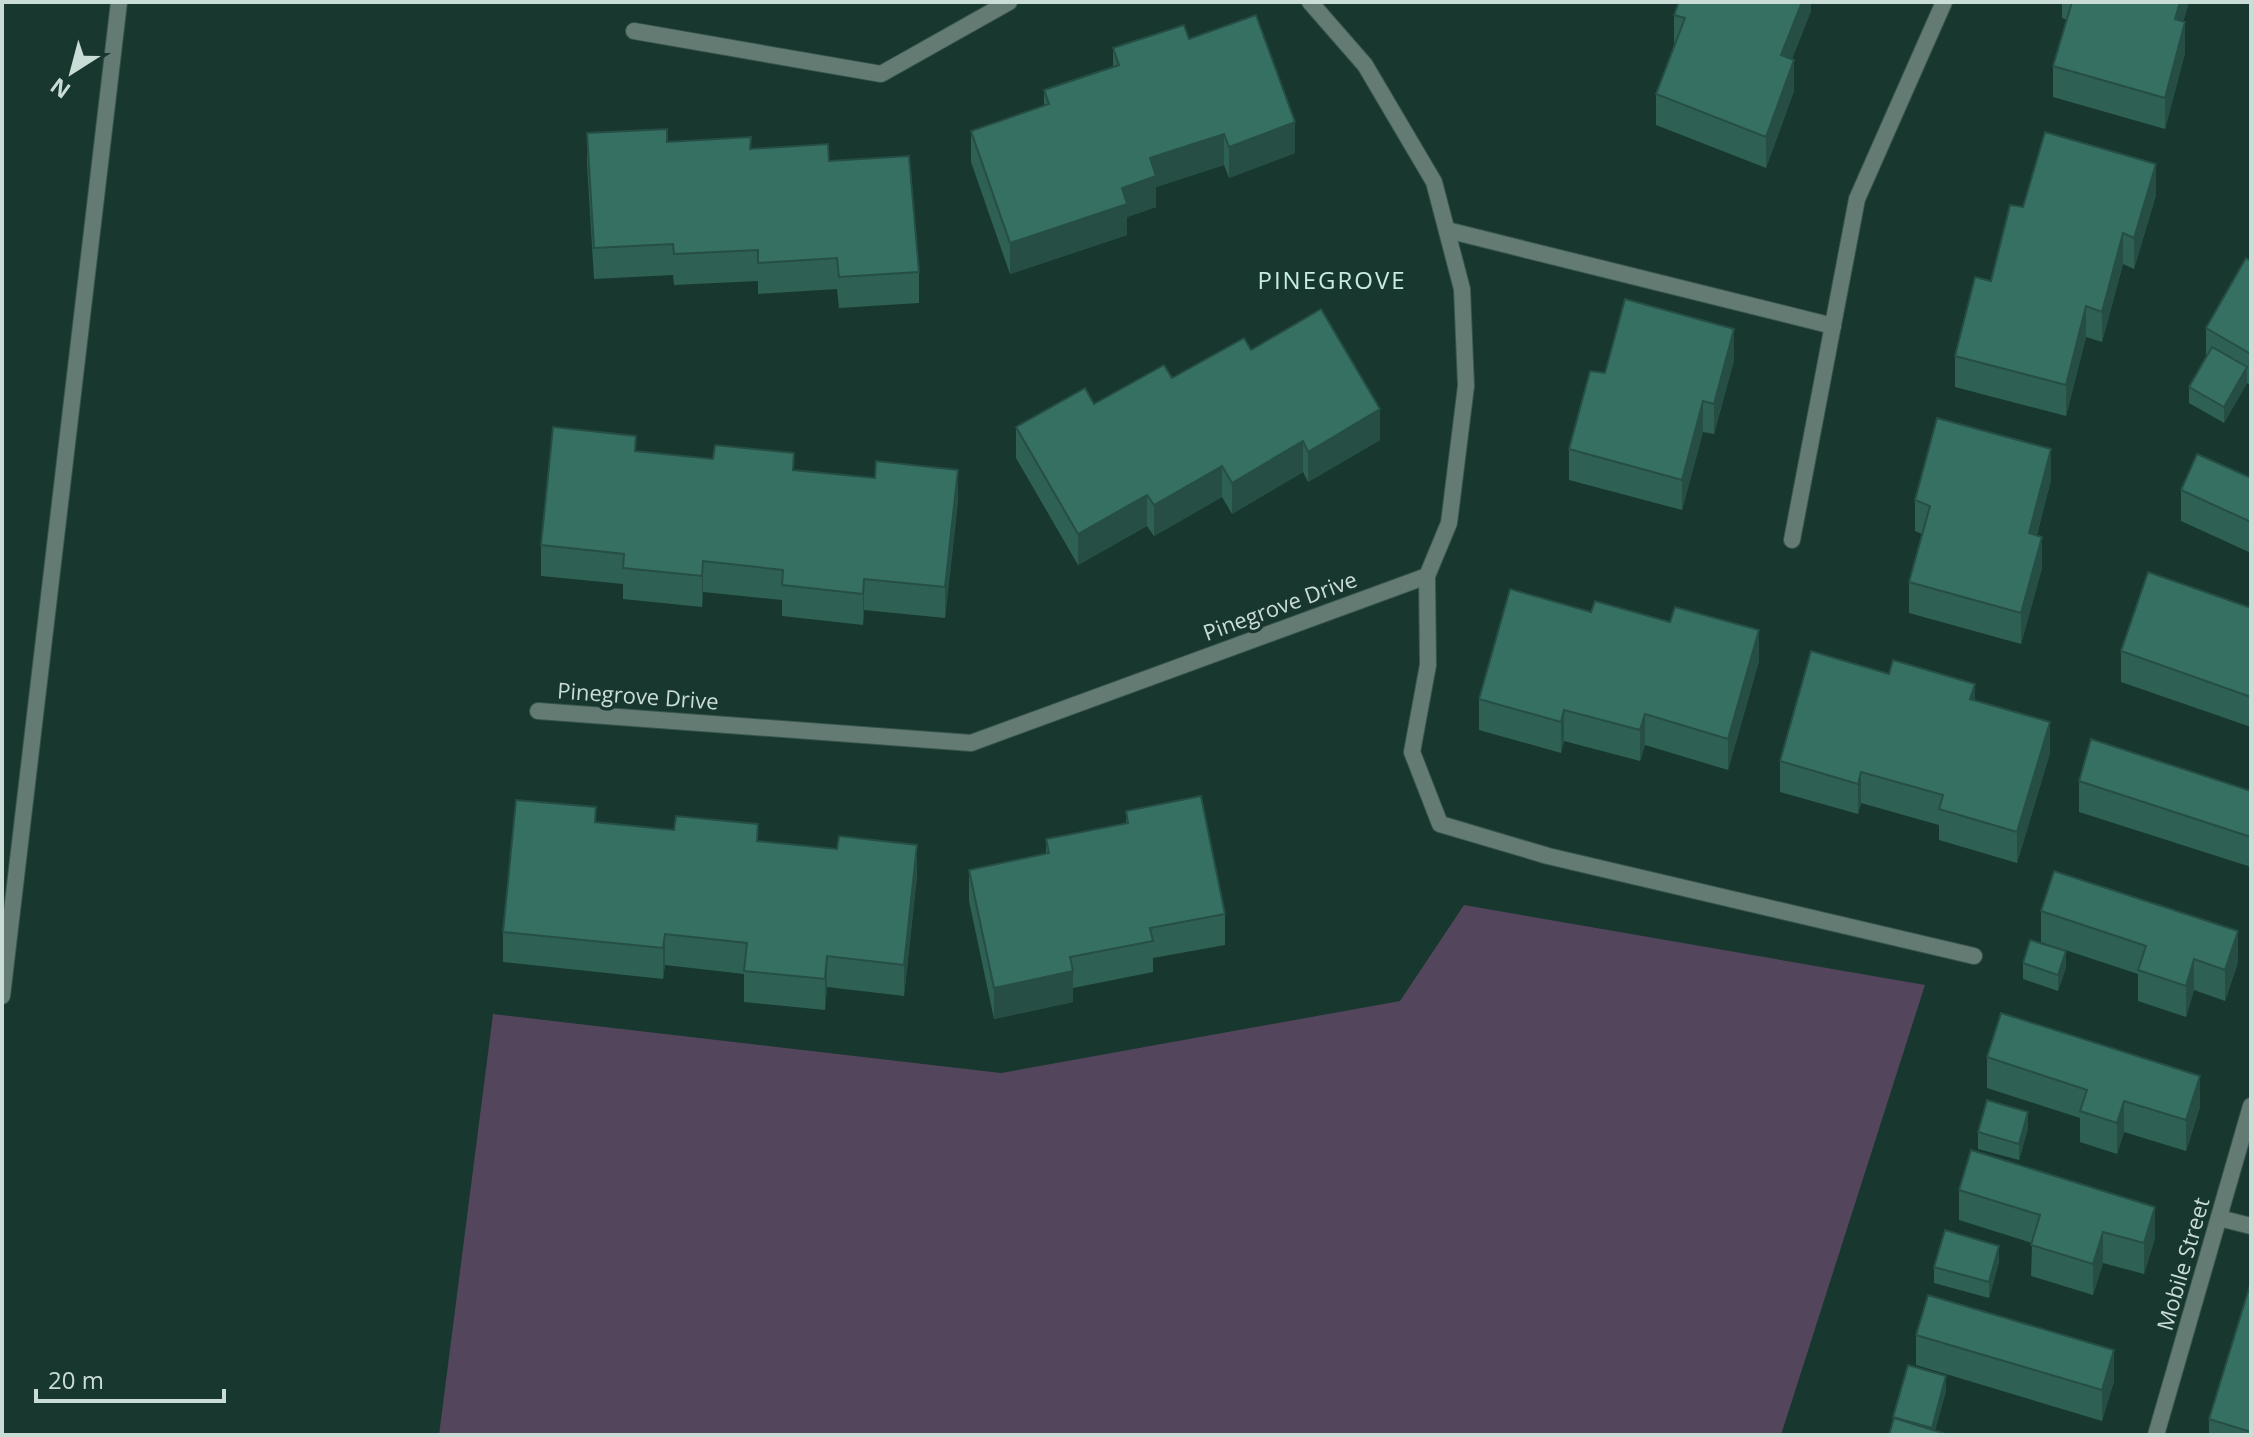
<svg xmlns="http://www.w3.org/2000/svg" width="2253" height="1437" font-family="'Open Sans',sans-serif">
	<rect width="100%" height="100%" fill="#17372f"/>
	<polygon fill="#53455b" points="1464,905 1925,985 1781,1435 439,1435 493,1014 1001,1073 1400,1001"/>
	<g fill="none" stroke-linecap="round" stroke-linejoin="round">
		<g stroke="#37554d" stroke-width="18">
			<g id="street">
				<polyline points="634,31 881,74 1009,2"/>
				<polyline points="1447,230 1833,326"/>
				<polyline points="1792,540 1857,199 1944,2"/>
				<polyline points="1427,576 1428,665 1412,752 1440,824 1548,856 1974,956"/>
				<polyline points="538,711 971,743 1427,576 1449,523 1466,386 1462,289 1434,182 1365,65 1310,2"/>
				<polyline points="2,996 119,2"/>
				<polyline points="2219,1218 2251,1226"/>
				<polyline points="2156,1435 2251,1106"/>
			</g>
		</g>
		<use href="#street" stroke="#647b74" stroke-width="16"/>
	</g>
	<g fill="#2e6054">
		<polygon points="1811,2 1811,11 1792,59 1794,91 1766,168 1656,125 1656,94 1674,45 1674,15"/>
		<polygon points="2062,2 2189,2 2183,22 2185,53 2165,129 2053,97 2053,66 2067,20 2062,18"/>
		<polygon points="1189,39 1295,153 1229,178 1224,165 1156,187 1156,207 1127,217 1127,235 1010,274 971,162 971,131 1044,106 1044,90 1113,67 1113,48"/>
		<polygon points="587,133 751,149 829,161 919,272 919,303 839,308 837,289 758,294 758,281 674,285 673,275 594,279 587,164"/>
		<polygon points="2156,195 2134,269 2123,264 2102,342 2086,337 2066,416 1955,387 1955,356 1991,281 2023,207"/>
		<polygon points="2251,261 2251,385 2247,383 2224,423 2189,403 2189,387 2206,358 2206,328"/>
		<polygon points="1251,350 1380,440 1308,482 1303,472 1232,514 1222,497 1154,536 1147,526 1078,565 1016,458 1016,427 1094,404 1172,378"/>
		<polygon points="1734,360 1714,434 1703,432 1682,510 1569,480 1569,449 1605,373"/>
		<polygon points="636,451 794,470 958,501 945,618 864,610 863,625 782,616 782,600 703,592 702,607 623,599 623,584 541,576 541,545"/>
		<polygon points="2251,478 2251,553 2181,521 2181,490"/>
		<polygon points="2051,480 2037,535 2042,568 2021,644 1909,613 1909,582 1922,534 1915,531 1915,500"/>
		<polygon points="2251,608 2251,727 2121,682 2121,651"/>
		<polygon points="1759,661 1728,770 1645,745 1640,761 1564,741 1561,753 1479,730 1479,699"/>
		<polygon points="1975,701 2050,753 2017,863 1939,840 1939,825 1861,803 1858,814 1780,792 1780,761"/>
		<polygon points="2079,781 2251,791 2251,867 2079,812"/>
		<polygon points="1126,811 1225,914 1225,945 1153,958 1153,972 1073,988 1073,1002 994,1019 969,901 969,870 1046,854 1046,839 1126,823"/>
		<polygon points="596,822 758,842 917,876 904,996 827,987 825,1010 744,1002 744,974 665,965 663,979 503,962 503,932"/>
		<polygon points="2041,911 2238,962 2225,1001 2194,990 2186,1017 2138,1001 2138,974 2041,942"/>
		<polygon points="2023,963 2066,967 2058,991 2023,979"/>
		<polygon points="1987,1057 2200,1107 2186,1151 2124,1132 2117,1154 2080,1142 2080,1118 1987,1088"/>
		<polygon points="2028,1128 2019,1160 1978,1149 1978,1132"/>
		<polygon points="1959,1190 2155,1238 2144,1274 2103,1263 2093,1295 2031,1276 2032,1243 1959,1220"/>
		<polygon points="1999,1262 1989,1298 1934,1283 1934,1267"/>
		<polygon points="2251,1282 2251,1435 2209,1435 2209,1419"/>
		<polygon points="1916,1335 2114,1381 2102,1421 1916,1365"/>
	</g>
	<g fill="#264e45">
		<polygon points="1802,2 1811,2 1811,11 1781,86 1781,55"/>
		<polygon points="2180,2 2189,2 2175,50 2175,19"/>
		<polygon points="2185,22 2185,53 2165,129 2165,98"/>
		<polygon points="1794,60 1794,91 1766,168 1766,137"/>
		<polygon points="1295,122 1295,153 1229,178 1229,147"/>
		<polygon points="1224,134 1224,165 1156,187 1156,207 1127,217 1127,235 1010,274 1010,243 1122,188 1150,158"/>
		<polygon points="2156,164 2156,195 2134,269 2134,238"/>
		<polygon points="2123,233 2123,264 2102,342 2102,312"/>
		<polygon points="2086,306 2086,337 2066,416 2066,385"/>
		<polygon points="1734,329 1734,360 1714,434 1714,404"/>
		<polygon points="2247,367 2247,383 2224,423 2224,407"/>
		<polygon points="1703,401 1703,432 1682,510 1682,480"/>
		<polygon points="1380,409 1380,440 1308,482 1308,452"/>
		<polygon points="1303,441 1303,472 1232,514 1232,483"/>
		<polygon points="2051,449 2051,480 2029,564 2029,533"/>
		<polygon points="1222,466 1222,497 1154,536 1154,505"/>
		<polygon points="958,470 958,501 945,618 945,587"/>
		<polygon points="1147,495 1147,526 1078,565 1078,534"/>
		<polygon points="2042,537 2042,568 2021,644 2021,613"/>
		<polygon points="703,561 703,592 702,607 702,576"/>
		<polygon points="864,579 864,610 863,625 863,594"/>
		<polygon points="1759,630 1759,661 1728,770 1728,739"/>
		<polygon points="1975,684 1975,714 1970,699"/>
		<polygon points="1564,710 1564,741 1561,753 1561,722"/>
		<polygon points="1645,714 1645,745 1640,761 1640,730"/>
		<polygon points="2050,722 2050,753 2017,863 2017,832"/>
		<polygon points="1861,772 1861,803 1858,814 1858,784"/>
		<polygon points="917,845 917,876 904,996 904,965"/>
		<polygon points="2238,931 2238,962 2225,1001 2225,970"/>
		<polygon points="665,934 665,965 663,979 663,948"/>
		<polygon points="2066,951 2066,967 2058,991 2058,975"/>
		<polygon points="827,956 827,987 825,1010 825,979"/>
		<polygon points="2194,959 2194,990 2186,1017 2186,986"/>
		<polygon points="1073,971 1073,1002 994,1019 994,988"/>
		<polygon points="2200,1076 2200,1107 2186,1151 2186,1120"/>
		<polygon points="2124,1101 2124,1132 2117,1154 2117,1123"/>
		<polygon points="2028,1112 2028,1128 2019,1160 2019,1144"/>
		<polygon points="2155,1207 2155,1238 2144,1274 2144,1243"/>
		<polygon points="2103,1232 2103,1263 2093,1295 2093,1264"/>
		<polygon points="1999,1246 1999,1262 1989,1298 1989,1282"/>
		<polygon points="2114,1350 2114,1381 2102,1421 2102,1390"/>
		<polygon points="1946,1376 1946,1392 1934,1435 1932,1435 1932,1428"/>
	</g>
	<g fill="#367062" stroke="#264e45" stroke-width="2">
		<polygon points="1679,2 1802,2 1781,55 1794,60 1766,137 1656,94 1685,18 1674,15"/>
		<polygon points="2072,2 2180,2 2175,19 2185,22 2165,98 2053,66"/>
		<polygon points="1256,15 1295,122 1229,147 1224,134 1150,158 1156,176 1122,188 1127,204 1010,243 971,131 1049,104 1044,90 1119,65 1113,48 1184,25 1189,39"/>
		<polygon points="667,129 667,142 751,137 750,149 828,144 829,161 909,156 919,272 839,277 837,258 758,263 758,250 674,254 673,244 594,248 587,133"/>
		<polygon points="2045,132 2156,164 2134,238 2123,233 2102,312 2086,306 2066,385 1955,356 1975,277 1991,281 2010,205 2023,207"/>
		<polygon points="2246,258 2251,261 2251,354 2206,328"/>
		<polygon points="1625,299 1734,329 1714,404 1703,401 1682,480 1569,449 1590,371 1605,373"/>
		<polygon points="1321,309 1380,409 1308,452 1303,441 1232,483 1222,466 1154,505 1147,495 1078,534 1016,427 1085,388 1094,404 1164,365 1172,378 1244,338 1251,350"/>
		<polygon points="2212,347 2247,367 2224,407 2189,387"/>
		<polygon points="1937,418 2051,449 2029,533 2042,537 2021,613 1909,582 1930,506 1915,500"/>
		<polygon points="553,427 636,436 635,451 713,459 715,445 794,453 793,470 875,478 876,461 958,470 945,587 864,579 863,594 782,585 783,570 703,561 702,576 623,568 624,554 541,545"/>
		<polygon points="2197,454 2251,478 2251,522 2181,490"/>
		<polygon points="2148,572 2251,608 2251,697 2121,651"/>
		<polygon points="1510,589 1591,612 1595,601 1670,622 1675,607 1759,630 1728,739 1645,714 1640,730 1564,710 1561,722 1479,699"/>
		<polygon points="1811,651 1889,674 1893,660 1975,684 1970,699 2050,722 2017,832 1939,809 1943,795 1861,772 1858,784 1780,761"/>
		<polygon points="2091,739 2251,791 2251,837 2079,781"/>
		<polygon points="1201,796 1225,914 1150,928 1153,941 1070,957 1073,971 994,988 969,870 1049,853 1046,839 1128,823 1126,811"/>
		<polygon points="516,800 596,807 595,822 674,830 676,816 758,824 757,841 837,849 839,836 917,845 904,965 827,956 825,979 744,971 747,943 665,934 663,948 503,932"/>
		<polygon points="2054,871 2238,931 2225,970 2194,959 2186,986 2138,970 2146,946 2041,911"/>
		<polygon points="2030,940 2066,951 2058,975 2023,963"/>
		<polygon points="2001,1013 2200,1076 2186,1120 2124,1101 2117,1123 2080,1111 2087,1090 1987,1057"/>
		<polygon points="1987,1100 2028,1112 2019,1144 1978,1132"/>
		<polygon points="1971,1150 2155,1207 2144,1243 2103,1232 2093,1264 2031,1245 2040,1215 1959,1190"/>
		<polygon points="1945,1230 1999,1246 1989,1282 1934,1267"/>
		<polygon points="2251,1282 2251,1432 2209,1419"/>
		<polygon points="1928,1295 2114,1350 2102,1390 1916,1335"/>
		<polygon points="1908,1365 1946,1376 1932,1428 1893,1417"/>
		<polygon points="1894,1418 1949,1435 1889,1435"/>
	</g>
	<g text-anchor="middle" stroke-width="7" stroke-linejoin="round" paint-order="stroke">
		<g font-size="22" fill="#cadcd6" stroke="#17372f">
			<text transform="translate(1280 606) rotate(-20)" y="8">Pinegrove Drive</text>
			<text transform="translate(638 696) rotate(4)" y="8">Pinegrove Drive</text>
			<text transform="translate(2183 1264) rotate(-74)" y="8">Mobile Street</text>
		</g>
		<g font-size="24" letter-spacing="2" fill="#c7ece1" stroke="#17372f">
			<text x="1332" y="289">PINEGROVE</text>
		</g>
	</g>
	<rect width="2253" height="1437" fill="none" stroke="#cadcd6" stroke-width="8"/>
	<g transform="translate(72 72) rotate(216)" stroke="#17372f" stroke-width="6" paint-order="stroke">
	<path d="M0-6L14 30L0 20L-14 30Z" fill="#cadcd6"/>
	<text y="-12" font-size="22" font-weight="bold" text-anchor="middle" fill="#cadcd6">N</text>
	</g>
	<path d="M36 1389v12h188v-12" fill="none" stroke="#cadcd6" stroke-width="4"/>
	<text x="48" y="1389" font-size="24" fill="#cadcd6" stroke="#17372f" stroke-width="6" paint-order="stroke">20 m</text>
</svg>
